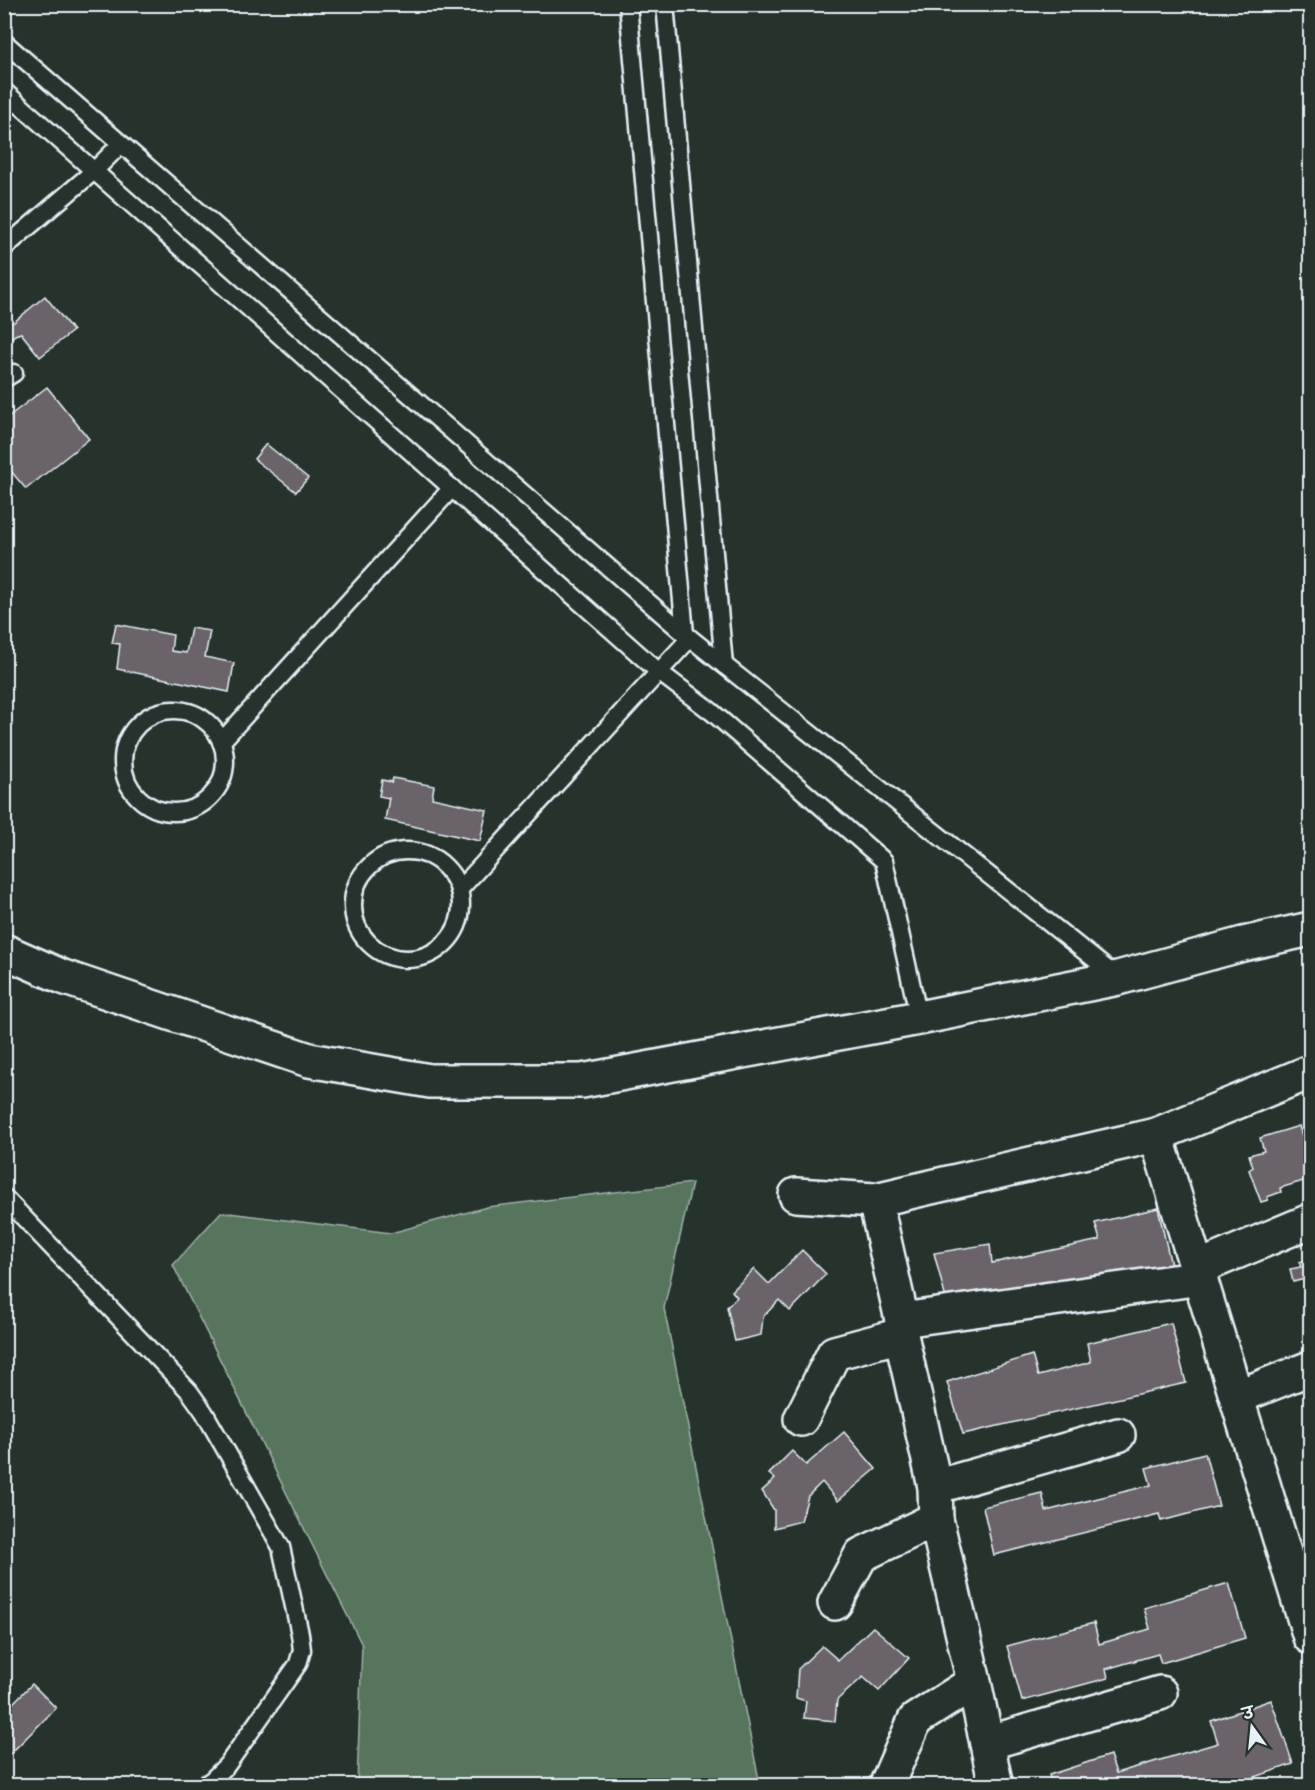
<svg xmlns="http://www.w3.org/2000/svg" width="1315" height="1790" font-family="Caveat,'Playpen Sans Deva',sans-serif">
	<rect width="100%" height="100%" fill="#26332d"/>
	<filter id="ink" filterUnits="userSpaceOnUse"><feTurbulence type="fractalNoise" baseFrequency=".0167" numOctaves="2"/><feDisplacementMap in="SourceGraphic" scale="12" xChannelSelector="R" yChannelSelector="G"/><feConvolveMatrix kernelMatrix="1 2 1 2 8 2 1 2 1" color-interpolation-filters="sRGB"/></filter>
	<g filter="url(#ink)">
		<polygon fill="#57745c" stroke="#a0b2aa" stroke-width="1.5" points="692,1183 664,1308 760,1785 357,1785 362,1645 173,1265 221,1212 391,1233 487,1207"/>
		<g fill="#6b636a" stroke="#e8f1f8" stroke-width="1.5">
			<polygon points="45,296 73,331 40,357 21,333 15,335 4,344 4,320 8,323 14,322"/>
			<polygon points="47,387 89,439 26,489 4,463 4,420"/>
			<polygon points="266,444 308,478 296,492 254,459"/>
			<polygon points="116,624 173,635 171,651 186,653 191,628 210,631 205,657 234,663 229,692 117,669 120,644 112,643"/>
			<polygon points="393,778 434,786 432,798 487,810 480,841 385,820 389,798 379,796 382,780 392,782"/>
			<polygon points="1299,1126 1304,1142 1310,1140 1310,1179 1280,1188 1281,1192 1267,1197 1268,1200 1261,1202 1249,1170 1253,1167 1249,1155 1264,1151 1260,1138"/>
			<polygon points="1158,1208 1171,1265 948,1307 934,1253 990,1244 992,1263 1100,1240 1095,1223"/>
			<polygon points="802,1250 826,1274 790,1311 779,1300 763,1317 761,1335 735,1341 727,1307 737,1297 732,1291 754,1269 769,1284"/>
			<polygon points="1310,1251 1310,1297 1309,1297 1305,1279 1293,1282 1290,1269 1301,1267 1299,1262 1307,1260 1305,1253"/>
			<polygon points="1171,1323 1186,1383 963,1434 947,1382 1032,1355 1038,1376 1091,1362 1087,1343"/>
			<polygon points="844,1432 876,1469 838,1501 822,1482 808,1496 801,1521 774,1528 774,1510 762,1491 775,1479 769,1474 792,1451 806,1465"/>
			<polygon points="1205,1453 1219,1506 1161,1521 1159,1514 994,1555 983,1507 1042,1493 1046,1511 1151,1485 1146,1468"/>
			<polygon points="1229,1583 1245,1638 1161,1663 1158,1654 1106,1669 1108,1678 1022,1701 1007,1646 1094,1623 1099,1644 1150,1629 1144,1608"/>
			<polygon points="873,1627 909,1658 879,1691 863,1677 837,1700 835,1721 804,1718 806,1701 796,1698 798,1669 822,1646 838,1660"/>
			<polygon points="32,1684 56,1708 4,1760 4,1712"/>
			<polygon points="1271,1700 1293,1764 1232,1785 1231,1779 1210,1786 1053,1786 1049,1775 1110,1755 1116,1773 1218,1743 1211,1721"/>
		</g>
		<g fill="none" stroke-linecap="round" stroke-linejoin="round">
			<g stroke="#e8f1f8" stroke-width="21">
				<g id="lane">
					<polyline points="628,4 685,634"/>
					<polyline points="665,4 724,665"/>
					<polyline points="4,42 685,634 1117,977"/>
					<polyline points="4,91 659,672 712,712 884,861 919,1018"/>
					<polyline points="4,248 94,171 121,144"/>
					<polyline points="4,379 14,373"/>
					<circle cx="174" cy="761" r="51"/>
					<polyline points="221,742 452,488"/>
					<circle cx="407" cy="905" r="54"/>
					<polyline points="459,890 690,638"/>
					<polyline points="4,1197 189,1391 204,1412 281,1547 300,1634 302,1650 298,1664 227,1765 212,1780 203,1786"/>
				</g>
			</g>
			<g stroke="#e8f1f8" stroke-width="38">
				<g id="street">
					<polyline points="1156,1135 1310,1637"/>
					<polyline points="796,1195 875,1200 1156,1135 1310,1072"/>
					<polyline points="875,1200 902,1320 901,1335 935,1487 936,1519 974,1682 996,1786"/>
					<polyline points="1198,1268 1310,1221"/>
					<polyline points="902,1320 1201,1278"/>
					<polyline points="1237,1397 1310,1368"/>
					<polyline points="801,1419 834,1353 901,1335"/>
					<polyline points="935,1487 1118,1435"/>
					<polyline points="835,1603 861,1555 936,1519"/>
					<polyline points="987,1743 1160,1693"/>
					<polyline points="886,1786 915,1720 974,1682"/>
				</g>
			</g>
			<g stroke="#e8f1f8" stroke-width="38">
				<polyline id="secondary" points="4,951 63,977 309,1060 430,1081 582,1081 919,1018 1118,978 1243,944 1310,929"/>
			</g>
			<use href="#lane" stroke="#26332d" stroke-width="16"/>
			<use href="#street" stroke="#26332d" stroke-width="33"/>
			<use href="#secondary" stroke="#26332d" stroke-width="33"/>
		</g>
	</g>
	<rect width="1315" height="1790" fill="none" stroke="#26332d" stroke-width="24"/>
	<rect x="12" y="12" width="1291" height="1766" fill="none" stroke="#e8f1f8" stroke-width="2" filter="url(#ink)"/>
	<g transform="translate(1252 1727) rotate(345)" stroke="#26332d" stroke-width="4.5" paint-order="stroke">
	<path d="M0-4.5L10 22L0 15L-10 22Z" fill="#e8f1f8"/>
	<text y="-9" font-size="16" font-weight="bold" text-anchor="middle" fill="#e8f1f8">उ</text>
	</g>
</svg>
